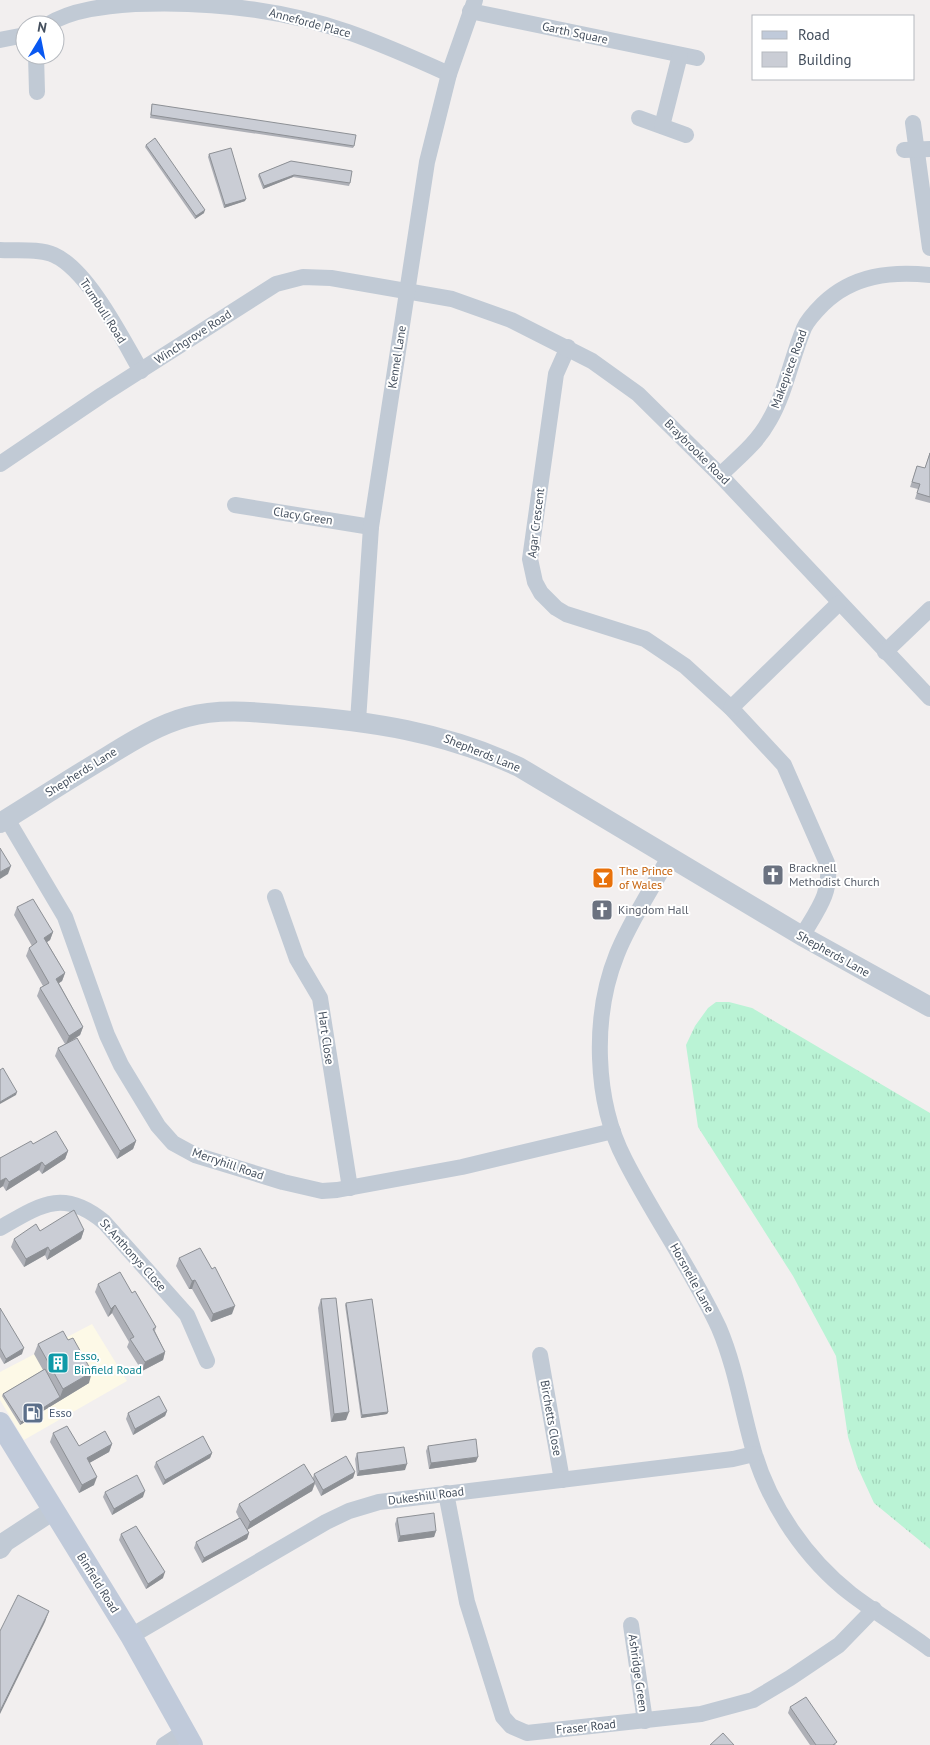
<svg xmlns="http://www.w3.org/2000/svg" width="930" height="1745" font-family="'PT Sans',sans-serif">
	<defs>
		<pattern id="grass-tufts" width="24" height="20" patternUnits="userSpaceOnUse" patternTransform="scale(1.25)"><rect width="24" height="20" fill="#baf3d5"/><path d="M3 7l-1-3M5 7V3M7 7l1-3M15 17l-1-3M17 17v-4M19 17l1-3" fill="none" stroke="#a1d2b9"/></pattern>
	</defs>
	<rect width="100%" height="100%" fill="#f2efef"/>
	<polygon fill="#fdf9e7" points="92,1324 127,1381 24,1440 0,1400 0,1372"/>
	<polygon fill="url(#grass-tufts)" points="716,1002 729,1002 752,1008 930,1113 930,1549 874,1503 857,1466 848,1437 836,1356 793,1276 698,1127 686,1045 695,1026 708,1008"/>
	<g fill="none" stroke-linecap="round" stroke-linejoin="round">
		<g stroke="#c1cad5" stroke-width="16">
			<polyline points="470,11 697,58"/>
			<path d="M47,25C72,9 107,6 135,4C207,1 280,9 348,32C382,44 416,59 449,74"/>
			<polyline points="0,40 25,35"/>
			<polyline points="36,55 37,92"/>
			<polyline points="639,118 686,135"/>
			<polyline points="913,123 930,248"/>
			<polyline points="662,126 680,55"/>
			<polyline points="904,150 930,149"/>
			<path d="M0,250C16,251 39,248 54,255C88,270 122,338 141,371"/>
			<path d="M568,347L556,374L530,559L535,582L541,593L556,608L566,614L645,639L685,666L731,708L784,765L827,863C833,892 816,912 802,936"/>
			<polyline points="0,464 102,395 276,284 303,277 331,278 452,299 511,320 592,361 638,394 720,475 930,698"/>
			<path d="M720,475C738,458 757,443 769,421C786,392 791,359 804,328C808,319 816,311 823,304C853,275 891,271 930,275"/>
			<polyline points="235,505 371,527"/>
			<polyline points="885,652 930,609"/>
			<polyline points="731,708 839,603"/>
			<polyline points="358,721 371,527 427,162 449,74 475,0"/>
			<polyline points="7,819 65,917 107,1035 121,1065 158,1126 173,1143 195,1155 283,1182 322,1191 337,1190 462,1167 613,1131"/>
			<path d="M669,857C652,889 630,921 617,954C592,1016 594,1101 625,1160C654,1217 692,1270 719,1328C736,1368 742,1411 754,1452C770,1506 806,1559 851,1594C876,1613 904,1630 930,1649"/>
			<polyline points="275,897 297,959 320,998 350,1188"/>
			<path d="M0,1228C40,1205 63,1188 104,1222L187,1315L207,1361"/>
			<polyline points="540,1355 562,1480"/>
			<polyline points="446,1493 467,1602 503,1717 511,1726 527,1733 701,1714 753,1700 790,1678 839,1645 874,1609"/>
			<polyline points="631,1625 645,1721"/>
			<polyline points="131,1636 326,1522 349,1511 379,1502 733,1459 754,1454"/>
			<polyline points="164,1745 184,1732"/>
		</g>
		<g stroke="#c1cad5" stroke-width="20">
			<path d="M0,823C34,802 68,780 103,759C129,743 157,725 187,717C219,708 255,712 288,715C371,721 444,732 519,767L802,936L930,1007"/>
			<polyline points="0,1549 5,1542 52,1511"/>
		</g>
		<polyline stroke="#c0cada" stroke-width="22" points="0,1423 131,1636 192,1745"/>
	</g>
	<g fill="#aeb0b7">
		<polygon points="152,104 354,146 353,148 150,118"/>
		<polygon points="146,145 204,213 195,219 145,147"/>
		<polygon points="209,154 245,201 224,208 208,157"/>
		<polygon points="291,161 350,183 349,186 293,177 263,189 258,176 259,174"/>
		<polygon points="930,452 930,503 915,499 918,489 910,487 917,466 925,468"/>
		<polygon points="17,907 53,932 50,940 47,942 65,973 62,981 59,983 83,1027 80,1035 70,1042 136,1141 133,1149 117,1159 55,1056 58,1048 65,1044 37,996 40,988 43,986 26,956 29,948 32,946 14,915"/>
		<polygon points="33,1144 68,1151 65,1159 42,1174 39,1170 6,1191 3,1186 0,1188 0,1158"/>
		<polygon points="84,1230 81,1239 47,1260 45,1255 24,1267 11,1247 14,1239 40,1231"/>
		<polygon points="179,1258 212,1269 232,1314 211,1322 192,1289 189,1289 176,1266"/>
		<polygon points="98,1284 132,1293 156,1327 155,1331 165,1352 163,1360 142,1371 127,1347 129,1342 112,1313 108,1317 95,1292"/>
		<polygon points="321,1299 346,1420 331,1422 318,1308"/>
		<polygon points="346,1303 388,1412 387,1414 361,1418 345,1305"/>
		<polygon points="0,1308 22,1354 4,1364 0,1357"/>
		<polygon points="38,1344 89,1383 20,1425 2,1396 3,1394 43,1370 34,1354"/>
		<polygon points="167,1411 165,1416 133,1435 126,1419 128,1413"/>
		<polygon points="53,1433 79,1446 112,1444 109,1452 89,1463 94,1485 79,1493 50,1442"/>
		<polygon points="428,1446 476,1462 429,1469 426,1451"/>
		<polygon points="212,1453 210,1458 163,1485 154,1467 156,1462"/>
		<polygon points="357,1453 405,1470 357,1476 355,1459"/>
		<polygon points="355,1472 353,1478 321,1496 315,1484 312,1491 247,1530 249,1533 247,1539 202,1563 194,1548 196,1542 239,1518 236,1512 239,1504 313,1478 314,1474"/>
		<polygon points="105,1492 143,1497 112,1515 103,1497"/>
		<polygon points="397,1518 436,1531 434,1537 398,1542 395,1524"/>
		<polygon points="121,1534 163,1578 146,1589 119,1540"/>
		<polygon points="790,1707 836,1745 810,1745 788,1713"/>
	</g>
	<g fill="#8d9095">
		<polygon points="294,175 293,177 263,189 264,186"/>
		<polygon points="246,199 245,201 224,208 225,205"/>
		<polygon points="205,210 204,213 195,219 196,216"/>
		<polygon points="11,866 8,874 0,879 0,872"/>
		<polygon points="53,932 50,940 41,946 44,938"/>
		<polygon points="65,973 62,981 53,987 56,979"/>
		<polygon points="83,1027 80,1035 66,1044 69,1036"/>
		<polygon points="17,1092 16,1095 0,1104 0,1102"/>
		<polygon points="136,1141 133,1149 117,1159 120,1151"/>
		<polygon points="68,1151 65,1159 42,1174 45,1166"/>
		<polygon points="42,1162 39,1170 6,1191 9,1182"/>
		<polygon points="6,1178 3,1186 0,1188 0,1181"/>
		<polygon points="84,1230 81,1239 47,1260 50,1251"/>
		<polygon points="48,1247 45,1255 24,1267 26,1259"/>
		<polygon points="195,1280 192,1289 189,1289 192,1281"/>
		<polygon points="115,1305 112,1313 108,1317 111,1309"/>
		<polygon points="235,1306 232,1314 211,1322 213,1314"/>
		<polygon points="24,1348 22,1354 4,1364 6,1359"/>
		<polygon points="165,1352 163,1360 142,1371 145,1362"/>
		<polygon points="92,1372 89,1383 20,1425 21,1422 60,1397 63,1389"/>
		<polygon points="167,1411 165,1416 133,1435 135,1429"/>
		<polygon points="349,1412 346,1420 331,1422 334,1414"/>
		<polygon points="388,1412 387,1414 361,1418 362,1415"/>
		<polygon points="112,1444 109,1452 84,1466 87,1458"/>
		<polygon points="212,1453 210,1458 163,1485 165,1480"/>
		<polygon points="478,1457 476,1462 429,1469 431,1463"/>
		<polygon points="407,1464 405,1470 357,1476 359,1471"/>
		<polygon points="355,1472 353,1478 321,1496 323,1490"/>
		<polygon points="97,1477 94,1485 79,1493 82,1485"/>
		<polygon points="315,1482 312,1491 247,1530 250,1522"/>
		<polygon points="145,1491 143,1497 112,1515 114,1509"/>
		<polygon points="436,1531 434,1537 398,1542 400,1536"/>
		<polygon points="249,1533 247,1539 202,1563 204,1558"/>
		<polygon points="165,1572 163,1578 146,1589 148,1584"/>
		<polygon points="49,1611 45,1622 0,1714 0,1711"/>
	</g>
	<g fill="#cacdd5" stroke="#8d9095">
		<polygon points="152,104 356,135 354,146 151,115"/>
		<polygon points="155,138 205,210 196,216 146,145"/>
		<polygon points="231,148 246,199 225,205 209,154"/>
		<polygon points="291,161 352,171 350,183 294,175 264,186 259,174"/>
		<polygon points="930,453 930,497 917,493 920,484 912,482 917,466 925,468"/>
		<polygon points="0,848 11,866 0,872"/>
		<polygon points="33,899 53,932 44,938 65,973 56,979 83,1027 69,1036 40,988 49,983 29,948 37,942 17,907"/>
		<polygon points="77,1038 136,1141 120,1151 58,1048"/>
		<polygon points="3,1068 17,1092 0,1102 0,1070"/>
		<polygon points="56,1131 68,1151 45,1166 42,1162 9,1182 6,1178 0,1181 0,1158 31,1141 33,1144"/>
		<polygon points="74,1210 84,1230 50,1251 48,1247 26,1259 14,1239 36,1224 40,1231"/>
		<polygon points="200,1248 212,1269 215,1267 235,1306 213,1314 195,1280 192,1281 179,1258"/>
		<polygon points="120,1272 132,1293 135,1291 156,1327 153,1329 165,1352 145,1362 130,1339 134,1337 115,1305 111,1309 98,1284"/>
		<polygon points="336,1298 349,1412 334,1414 321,1299"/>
		<polygon points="372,1299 388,1412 362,1415 346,1303"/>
		<polygon points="0,1308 24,1348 6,1359 0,1348"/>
		<polygon points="63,1331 68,1340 73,1338 92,1372 63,1389 38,1344"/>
		<polygon points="45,1369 60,1397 21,1422 3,1394"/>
		<polygon points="159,1396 167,1411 135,1429 128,1413"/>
		<polygon points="67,1426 79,1446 105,1431 112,1444 87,1458 97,1477 82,1485 53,1433"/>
		<polygon points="203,1436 212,1453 165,1480 156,1462"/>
		<polygon points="476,1439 478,1457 431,1463 428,1446"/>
		<polygon points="404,1447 407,1464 359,1471 357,1453"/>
		<polygon points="346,1456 355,1472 323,1490 314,1474"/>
		<polygon points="304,1464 315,1482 250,1522 239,1504"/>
		<polygon points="137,1475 145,1491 114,1509 105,1492"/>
		<polygon points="434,1513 436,1531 400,1536 397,1518"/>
		<polygon points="240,1518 249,1533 204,1558 196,1542"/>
		<polygon points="136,1526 165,1572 148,1584 121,1534"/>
		<polygon points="18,1595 49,1611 0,1711 0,1631"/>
		<polygon points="806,1697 837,1742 833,1745 816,1745 790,1707"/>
		<polygon points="723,1733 734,1745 710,1745"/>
	</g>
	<defs>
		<g id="church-square" transform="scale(1.125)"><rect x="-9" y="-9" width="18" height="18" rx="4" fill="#6b7280" stroke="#fff"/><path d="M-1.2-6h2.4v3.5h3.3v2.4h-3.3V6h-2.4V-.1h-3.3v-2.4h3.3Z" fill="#fff"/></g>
		<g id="bar-square" transform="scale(1.125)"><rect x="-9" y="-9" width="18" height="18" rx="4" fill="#e8710a" stroke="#fff"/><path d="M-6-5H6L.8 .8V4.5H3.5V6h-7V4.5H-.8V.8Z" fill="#fff"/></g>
		<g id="building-square" transform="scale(1.125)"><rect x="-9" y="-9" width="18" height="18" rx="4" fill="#0f9aa8" stroke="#fff"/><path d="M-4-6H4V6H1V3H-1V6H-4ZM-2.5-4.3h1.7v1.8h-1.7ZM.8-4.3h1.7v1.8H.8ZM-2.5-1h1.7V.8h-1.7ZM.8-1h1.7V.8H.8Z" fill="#fff"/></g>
		<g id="fuel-square" transform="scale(1.125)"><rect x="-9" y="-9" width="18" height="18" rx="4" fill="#5c6f8a" stroke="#fff"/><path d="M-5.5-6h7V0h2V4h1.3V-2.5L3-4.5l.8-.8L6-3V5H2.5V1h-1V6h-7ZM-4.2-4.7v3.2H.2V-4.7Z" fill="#fff"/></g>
	</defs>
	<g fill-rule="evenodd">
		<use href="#church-square" x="773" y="875"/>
		<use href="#bar-square" x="603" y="878"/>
		<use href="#church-square" x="602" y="910"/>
		<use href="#building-square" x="58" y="1363"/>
		<use href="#fuel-square" x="33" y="1413"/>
	</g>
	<g text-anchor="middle" stroke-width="4" stroke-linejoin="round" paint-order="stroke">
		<g font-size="12" fill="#45505e" stroke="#fff">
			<text transform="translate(310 23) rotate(15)" y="4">Anneforde Place</text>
			<text transform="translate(575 33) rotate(12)" y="4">Garth Square</text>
			<text transform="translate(103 311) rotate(57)" y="4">Trumbull Road</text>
			<text transform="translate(193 337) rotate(-33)" y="4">Winchgrove Road</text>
			<text transform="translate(397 357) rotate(-81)" y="4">Kennel Lane</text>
			<text transform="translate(789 369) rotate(-70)" y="4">Makepiece Road</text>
			<text transform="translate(697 452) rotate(45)" y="4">Braybrooke Road</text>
			<text transform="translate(303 516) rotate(9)" y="4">Clacy Green</text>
			<text transform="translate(536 523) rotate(-83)" y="4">Agar Crescent</text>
			<text transform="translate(482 753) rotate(22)" y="4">Shepherds Lane</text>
			<text transform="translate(81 772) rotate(-32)" y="4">Shepherds Lane</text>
			<text transform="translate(833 954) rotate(29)" y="4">Shepherds Lane</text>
			<text transform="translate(326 1038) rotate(82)" y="4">Hart Close</text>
			<text transform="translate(228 1164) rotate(19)" y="4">Merryhill Road</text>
			<text transform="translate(133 1255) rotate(48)" y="4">St Anthonys Close</text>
			<text transform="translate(692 1278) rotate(61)" y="4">Horsneile Lane</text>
			<text transform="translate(551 1418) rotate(80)" y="4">Birchetts Close</text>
			<text transform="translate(426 1496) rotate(-7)" y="4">Dukeshill Road</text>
			<text transform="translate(98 1583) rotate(58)" y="4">Binfield Road</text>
			<text transform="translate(638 1673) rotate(82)" y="4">Ashridge Green</text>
			<text transform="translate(586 1727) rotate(-6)" y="4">Fraser Road</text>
		</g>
		<g font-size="12" fill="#5b616d" stroke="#fff" text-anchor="start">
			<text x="789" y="872">Bracknell<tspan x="789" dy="14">Methodist Church</tspan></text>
			<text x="618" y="914">Kingdom Hall</text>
		</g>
		<g font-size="12" fill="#c56008" stroke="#fff" text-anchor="start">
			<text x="619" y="875">The Prince<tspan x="619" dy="14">of Wales</tspan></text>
		</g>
		<g font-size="12" fill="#0d838f" stroke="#fff" text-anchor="start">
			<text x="74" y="1360">Esso,<tspan x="74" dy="14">Binfield Road</tspan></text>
		</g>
		<g font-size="12" fill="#4e5e75" stroke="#fff" text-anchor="start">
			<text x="49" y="1417">Esso</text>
		</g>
	</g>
	<rect x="752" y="15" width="162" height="65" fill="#ffffff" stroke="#b5b9bf"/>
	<rect x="762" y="31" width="25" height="8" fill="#c0cada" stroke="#b5b9bf"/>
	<text x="798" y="40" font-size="15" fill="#45505e">Road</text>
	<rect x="762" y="52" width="25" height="15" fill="#cacdd5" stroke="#b5b9bf"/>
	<text x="798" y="65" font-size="15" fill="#45505e">Building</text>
	<g transform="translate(40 40) rotate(10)"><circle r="24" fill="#ffffff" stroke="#b5b9bf"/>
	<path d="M0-4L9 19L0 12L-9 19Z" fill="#0958f1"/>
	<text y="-8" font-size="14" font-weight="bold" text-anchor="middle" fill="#45505e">N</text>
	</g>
</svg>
